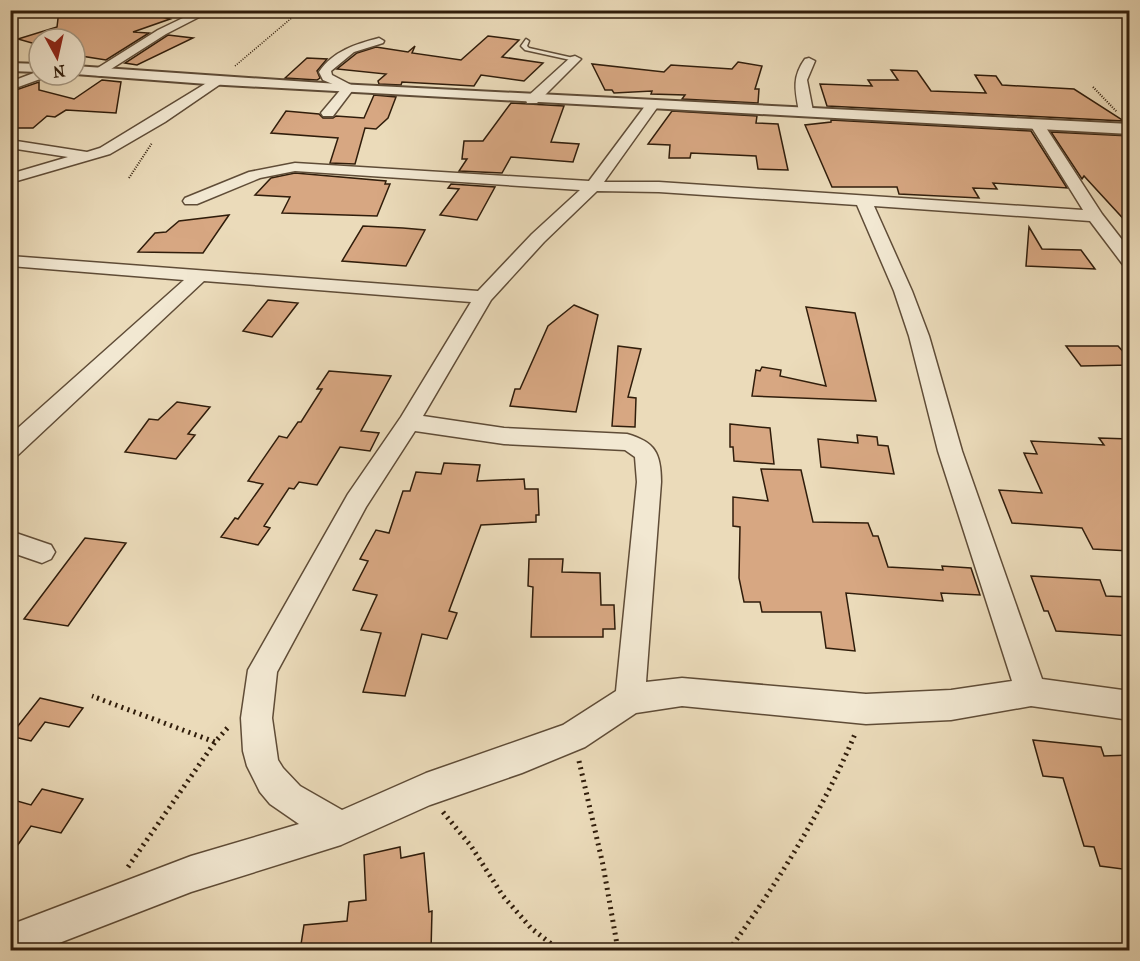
<svg xmlns="http://www.w3.org/2000/svg" width="1140" height="961" font-family="'IM FELL French Canon',serif">
	<rect width="100%" height="100%" fill="#ebdbba"/>
	<filter id="stains"><feTurbulence type="fractalNoise" baseFrequency=".00333" numOctaves="4"/><feColorMatrix values="0 0 0 0 .2 0 0 0 0 .09 0 0 0 0 .02 0 0 0 .5 -.17"/></filter>
	<radialGradient id="worn" r=".72"><stop offset=".6" stop-color="#630" stop-opacity="0"/><stop offset="1" stop-color="#630" stop-opacity=".3"/></radialGradient>
	<g fill="#d7a782" stroke="#301d0b" stroke-width="1.5">
		<polygon points="59,10 105,10 112,15 158,16 170,19 133,32 149,33 106,60 75,55 75,39 39,39 39,45 18,39 57,27"/>
		<polygon points="168,35 193,38 137,65 125,63"/>
		<polygon points="488,36 519,40 502,57 543,63 524,81 481,75 474,86 402,82 401,85 379,84 378,81 386,74 337,69 357,53 376,47 408,52 415,46 412,53 461,60"/>
		<polygon points="307,58 327,59 317,71 320,78 317,80 285,78"/>
		<polygon points="738,62 762,66 755,89 759,89 758,103 682,99 685,95 651,94 652,91 614,93 612,90 605,90 592,64 664,72 671,65 732,69"/>
		<polygon points="891,70 917,71 931,91 986,93 975,75 996,76 1002,85 1074,89 1124,121 827,106 820,84 872,86 868,80 898,80"/>
		<polygon points="102,80 121,82 116,113 66,110 55,117 47,116 33,128 10,128 10,92 39,82 39,90 74,99"/>
		<polygon points="374,95 396,97 388,118 376,129 365,128 355,164 330,163 338,138 271,133 286,111 319,114 323,118 333,118 336,116 364,118"/>
		<polygon points="511,103 564,106 551,142 579,144 573,162 511,157 502,173 459,171 467,159 462,159 464,141 483,141"/>
		<polygon points="672,111 757,116 756,123 778,124 788,170 758,169 756,156 691,153 690,158 669,158 670,145 648,144"/>
		<polygon points="831,120 1031,131 1067,188 993,183 997,189 973,188 979,198 899,194 897,187 832,187 805,125 831,122"/>
		<polygon points="1051,132 1130,136 1130,226 1084,176 1082,179"/>
		<polygon points="295,173 386,181 385,184 390,184 377,216 282,213 290,197 255,195 271,178"/>
		<polygon points="451,184 495,187 477,220 440,215 459,189 448,188"/>
		<polygon points="229,215 203,253 138,252 155,233 166,232 179,221"/>
		<polygon points="363,226 403,228 425,230 406,266 342,261"/>
		<polygon points="1029,227 1042,249 1081,250 1095,269 1026,266"/>
		<polygon points="268,300 298,303 272,337 243,331"/>
		<polygon points="574,305 598,315 576,412 510,406 515,389 520,389 548,326"/>
		<polygon points="806,307 855,313 876,401 752,396 756,370 760,371 762,367 781,370 780,376 826,386"/>
		<polygon points="618,346 641,349 628,397 636,398 635,427 612,426"/>
		<polygon points="1066,346 1118,346 1130,359 1130,365 1081,366"/>
		<polygon points="329,371 391,376 361,431 379,433 370,451 340,447 317,485 299,482 294,489 289,488 264,526 270,528 258,545 221,537 235,518 238,519 263,484 248,481 279,436 287,438 298,422 301,422 322,389 317,389"/>
		<polygon points="177,402 210,407 188,434 195,435 176,459 125,452 149,419 158,420"/>
		<polygon points="730,424 770,428 774,464 734,461 733,447 730,447"/>
		<polygon points="857,435 877,437 878,445 888,446 894,474 821,467 818,439 858,443"/>
		<polygon points="1099,438 1130,439 1130,551 1093,549 1082,528 1012,523 999,490 1042,493 1024,453 1037,454 1031,441 1104,445"/>
		<polygon points="444,463 480,465 477,481 524,479 525,489 538,489 539,515 536,515 536,522 481,525 449,611 457,613 447,639 422,634 405,696 363,692 381,633 361,630 377,595 353,590 368,561 360,559 376,530 389,533 403,491 410,491 416,472 441,474"/>
		<polygon points="761,469 801,470 813,522 868,523 873,536 878,536 888,567 943,570 942,566 971,568 980,595 941,593 943,601 846,593 855,651 826,648 821,612 762,612 760,602 744,602 739,578 740,527 733,526 733,497 768,501"/>
		<polygon points="85,538 126,543 68,626 24,619"/>
		<polygon points="529,559 563,559 562,572 600,573 601,605 614,605 615,629 603,629 603,637 531,637 533,587 528,586"/>
		<polygon points="1031,576 1100,580 1106,596 1130,597 1130,636 1056,631 1048,611 1044,611"/>
		<polygon points="40,698 83,708 69,727 45,722 31,741 10,736"/>
		<polygon points="1033,740 1101,747 1104,756 1130,755 1130,870 1100,866 1094,847 1084,846 1063,778 1043,776"/>
		<polygon points="42,789 83,799 61,833 31,826 10,856 10,799 31,805"/>
		<polygon points="400,847 401,858 424,853 429,912 432,911 431,951 300,951 304,925 347,921 349,902 366,900 364,855"/>
	</g>
	<g fill="none" stroke-linecap="round" stroke-linejoin="round">
		<g stroke="#5f4c37" stroke-width="3">
			<polygon id="service" points="526,39 529,41 527,46 529,48 578,59 575,61 525,50 521,46"/>
		</g>
		<g stroke="#5f4c37" stroke-width="3">
			<g id="minor">
				<polygon points="107,10 181,10 201,16 166,34 100,76 96,75 96,69 158,30 185,17 166,14 112,13"/>
				<path d="M379,38L384,41L383,43L354,52L331,71L332,75L355,87L333,116H323L321,113L342,88L323,80L319,72C333,51 356,44 379,38Z"/>
				<polygon points="575,56 581,59 537,103 527,103 526,100 527,97 571,57"/>
				<path d="M809,58L815,61L807,80L813,111L806,115L799,111C795,90 792,77 805,59Z"/>
				<polygon points="39,71 39,75 45,75 43,78 10,90 10,82"/>
				<polygon points="218,76 222,77 222,83 165,122 110,154 10,183 10,174 68,157 10,148 10,140 87,152 100,148"/>
				<path d="M653,101L659,105L604,182H659L1083,210L1029,123L1031,120H1041L1102,214L1130,250V267L1124,266L1090,221L874,206L912,291L929,336L962,451L1042,679L1130,691V720L1031,706L951,720L866,724L682,706L636,713L585,747L522,773L430,805L341,845L191,892L41,950H10V925L191,856L299,824L270,804L260,792L247,766L243,751L241,718L248,670L348,494L401,417L471,302L204,281L18,455L10,457V435L184,280L10,266V256L478,291L532,234L580,190L295,171L260,178L197,204H185L183,201L185,198L249,172L295,163L589,181L648,102ZM597,191L659,192L857,205L894,291L909,336L938,451L1012,681L951,690L866,694L682,678L646,682L661,482C661,453 655,442 627,434L504,428L423,416L491,300L544,242ZM415,431L504,444L625,450L635,457L637,482L616,691L563,725L426,773L342,810L300,786L283,768L278,760L272,718L277,672L366,507Z"/>
				<polygon points="10,531 51,545 55,552 51,559 42,563 10,552"/>
			</g>
		</g>
		<g stroke="#5f4c37" stroke-width="4">
			<g id="tertiary">
				<polygon points="10,63 39,64 39,72 10,71"/>
				<polygon points="75,66 338,84 1130,124 1130,134 207,84 75,74"/>
			</g>
		</g>
		<polyline stroke="#301d0b" stroke-width="1.5" stroke-dasharray="1 1.5" stroke-linecap="butt" points="235,66 301,10"/>
		<g stroke="#301d0b" stroke-width="2" stroke-dasharray="1 1.5" stroke-linecap="butt">
			<polyline points="1093,87 1117,112"/>
			<polyline points="129,178 152,143"/>
		</g>
		<polyline stroke="#301d0b" stroke-width="4.5" stroke-dasharray="1.5 4" stroke-linecap="butt" points="92,696 101,699"/>
		<g stroke="#301d0b" stroke-width="5" stroke-dasharray="2 4.5" stroke-linecap="butt">
			<polyline points="97,698 215,742"/>
			<polyline points="579,761 603,865 618,950"/>
			<polyline points="443,812 471,846 503,896 531,928 559,950"/>
			<polyline points="128,867 215,742 230,725"/>
			<path d="M729,950C778,882 822,812 855,734"/>
		</g>
		<use href="#service" fill="#f2e8d2" fill-rule="evenodd"/>
		<use href="#minor" fill="#f2e8d2" fill-rule="evenodd"/>
		<use href="#tertiary" fill="#f2e8d2" fill-rule="evenodd"/>
	</g>
	<rect width="1140" height="961" fill="none" stroke="#ebdbba" stroke-width="36"/>
	<rect x="12" y="12" width="1116" height="937" fill="none" stroke="#301d0b" stroke-width="3"/>
	<rect x="18" y="18" width="1104" height="925" fill="none" stroke="#301d0b" stroke-width="1.5"/>
	<g transform="translate(57 57) rotate(172)"><circle r="28" fill="#f2e8d2" stroke="#a49782" stroke-width="1.5"/>
	<path d="M0-4.5L10 22L0 15L-10 22Z" fill="#8f2418"/>
	<text y="-9" font-size="16" font-weight="bold" text-anchor="middle" fill="#301d0b">N</text>
	</g>
	<rect width="100%" height="100%" filter="url(#stains)"/>
	<rect width="100%" height="100%" fill="url(#worn)"/>
</svg>
